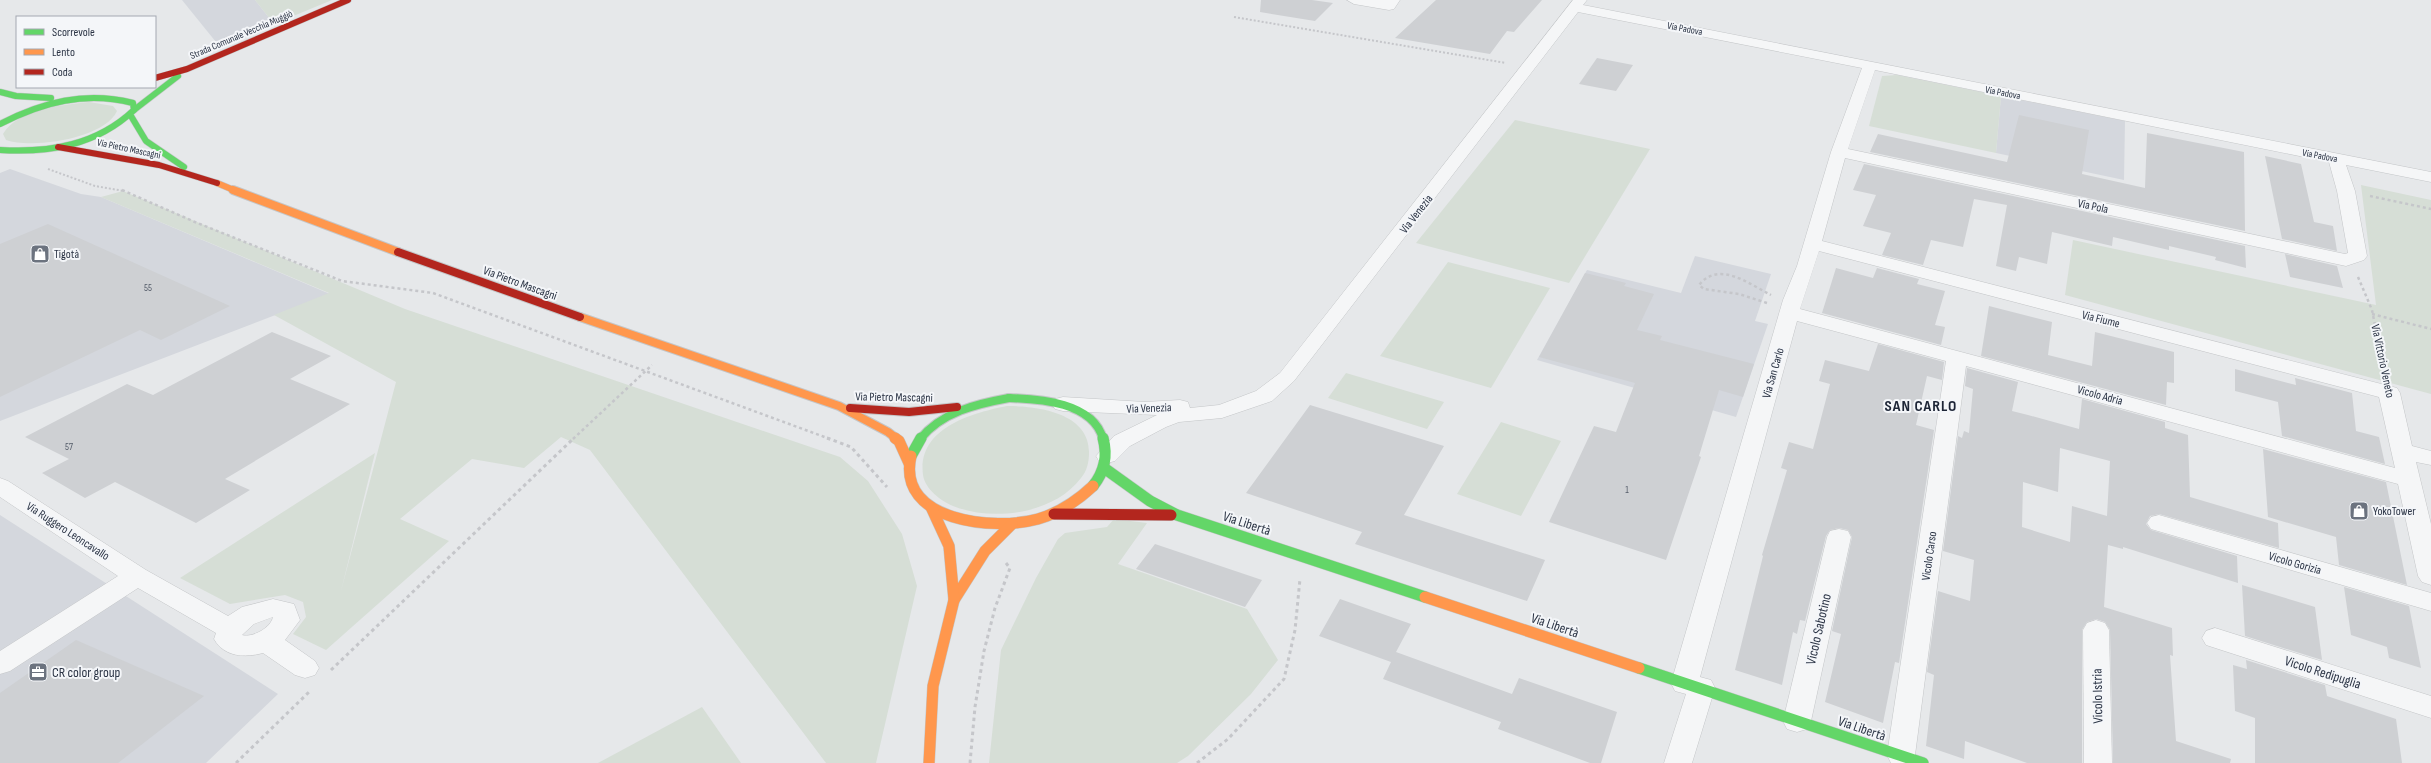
<svg xmlns="http://www.w3.org/2000/svg" width="2431" height="763" font-family="'Sofia Sans Condensed',sans-serif">
	<rect width="100%" height="100%" fill="#e6e8ea"/>
	<g fill="#d4d7dd">
		<polygon points="182,0 255,0 274,24 220,47"/>
		<polygon points="2001,96 2125,121 2124,180 1996,153"/>
		<polygon points="10,169 81,194 101,197 330,294 0,421 0,173"/>
		<polygon points="1695,256 1771,274 1755,321 1768,324 1736,417 1537,360 1587,270 1681,293"/>
		<polygon points="0,515 278,694 206,763 0,763"/>
	</g>
	<g fill="#d6ded6">
		<polygon points="255,0 332,0 274,24"/>
		<polygon points="1897,75 2001,96 1996,153 1869,126 1882,76"/>
		<path d="M89,102L113,106L117,111C104,139 32,149 6,140L3,134C18,109 62,105 89,102Z"/>
		<polygon points="1515,120 1650,149 1569,283 1416,243"/>
		<polygon points="2361,185 2431,200 2431,394 2065,295 2073,240 2376,305"/>
		<polygon points="123,191 405,309 840,457 868,481 902,534 917,586 876,763 826,763 590,450 561,437 524,468 472,459 400,519 449,541 326,650 293,634 306,617 303,602 285,595 230,604 180,578 375,453 341,591 396,382 274,315 329,293 101,197"/>
		<polygon points="1448,262 1550,288 1491,388 1380,356"/>
		<polygon points="1346,373 1444,402 1427,429 1328,398"/>
		<path d="M1007,406C1038,406 1090,413 1089,453C1089,462 1087,471 1081,478C1054,514 993,522 953,506C941,501 925,489 923,475C917,428 972,413 1007,406Z"/>
		<polygon points="1501,422 1561,441 1521,516 1457,494"/>
		<polygon points="1114,519 1147,523 1118,564 1247,609 1278,660 1251,694 1188,756 1177,763 989,763 1001,650 1036,578 1058,539 1065,533 1107,527"/>
		<polygon points="702,707 741,763 598,763"/>
	</g>
	<g fill="#ced0d3" fill-rule="evenodd">
		<polygon points="1261,0 1312,0 1333,3 1315,21 1260,12"/>
		<polygon points="1436,0 1542,0 1514,32 1507,31 1490,54 1395,38"/>
		<polygon points="1597,58 1633,65 1616,91 1579,84"/>
		<polygon points="2019,115 2089,130 2082,174 2145,188 2147,133 2244,152 2245,231 1870,152 1878,134 2007,162"/>
		<polygon points="2265,156 2301,164 2314,222 2333,226 2337,251 2282,239"/>
		<polygon points="1864,164 2245,246 2246,268 2215,260 2216,257 2169,246 2169,250 2113,237 2112,246 2052,232 2047,264 2019,257 2016,271 1996,266 2007,205 1974,199 1963,247 1931,240 1923,265 1882,255 1891,233 1863,226 1876,195 1853,190"/>
		<polygon points="48,224 230,306 161,340 140,330 0,397 0,244"/>
		<polygon points="2285,254 2337,266 2343,288 2290,277"/>
		<polygon points="1836,268 1873,278 1877,268 1919,279 1917,284 1945,291 1935,325 1945,327 1941,345 1822,313"/>
		<polygon points="1585,273 1626,283 1624,286 1654,294 1637,330 1662,336 1660,340 1754,364 1743,397 1719,390 1699,456 1701,457 1666,560 1549,522 1594,426 1616,432 1635,383 1539,357"/>
		<polygon points="1989,306 2052,322 2048,355 2092,366 2095,332 2174,352 2174,383 2167,382 2166,405 1981,356"/>
		<polygon points="272,332 331,356 290,379 350,404 225,479 250,490 196,523 115,482 85,498 42,473 69,459 25,437 127,384 153,395"/>
		<polygon points="1878,344 1944,362 1942,380 1927,376 1916,425 1934,430 1899,663 1895,662 1883,723 1825,702 1841,634 1832,631 1852,537 1848,530 1839,528 1830,530 1826,536 1805,621 1800,620 1797,634 1793,632 1782,685 1735,670 1763,556 1762,555 1787,470 1781,468 1789,442 1813,449 1830,384 1819,381 1825,360 1869,371"/>
		<path d="M1967,368L2018,382L2012,411L2028,415L2079,429L2082,399L2165,422V428L2188,435L2190,497L2278,523L2279,548L2159,514L2150,516L2146,524L2151,530L2237,556L2238,583L2123,547V549L2108,545L2104,607L2172,628L2173,656L2170,655L2176,741L2231,759L2230,763H2113L2110,630L2105,622L2096,619L2087,622L2082,630V763H2027L1965,741L1964,759L1926,746L1934,675L1927,672L1938,591L1970,601L1974,560L1943,551L1958,436L1962,438L1964,431L1969,433L1973,389L1965,386ZM2060,448L2110,461L2107,516L2072,506L2070,542L2022,527L2023,482L2058,492Z"/>
		<polygon points="2235,369 2296,385 2295,378 2352,393 2356,431 2379,437 2385,464 2282,436 2278,402 2235,391"/>
		<polygon points="1310,405 1444,446 1404,515 1545,560 1527,601 1355,544 1362,532 1246,493"/>
		<polygon points="2263,449 2386,482 2407,585 2339,565 2336,537 2268,517"/>
		<polygon points="1155,544 1262,580 1245,607 1136,569"/>
		<polygon points="2242,585 2315,607 2322,660 2245,636"/>
		<polygon points="2344,587 2409,606 2421,668 2389,658 2387,647 2351,635"/>
		<polygon points="1340,599 1411,624 1396,652 1512,694 1519,678 1617,712 1601,763 1590,763 1498,729 1501,722 1383,679 1391,662 1319,636"/>
		<polygon points="76,640 204,696 118,763 0,763 0,693"/>
		<polygon points="2246,660 2325,685 2327,696 2396,719 2402,763 2255,763 2255,718 2235,711 2233,665 2247,669"/>
	</g>
	<g fill="none" stroke-linecap="round" stroke-linejoin="round">
		<g stroke="#c4c6c8" stroke-width="1">
			<g id="street">
				<polygon points="1347,0 1400,0 1394,9 1389,10 1354,4"/>
				<path d="M1573,0H1587L1583,5L2431,172V182L2346,165L2355,191L2367,256L2364,260L2346,266L1845,158L1822,241L2397,388L2400,393L2412,446L2431,451V465L2416,462L2431,524V585L2422,582L2418,576L2398,484L1966,366L1915,755L1911,763H1891L1887,755L1946,361L1797,321L1700,677L1711,680L1715,688L1692,763H1664L1686,694L1675,691L1671,683L1783,300L1797,266L1831,152L1862,68L1578,12L1294,381L1272,401L1222,418L1179,422L1166,427L1130,446L1115,461L1107,463L1099,461L1096,456L1114,436L1157,415L1063,411L1055,409L1052,404L1055,399L1063,397L1145,402L1180,400L1188,402L1190,408L1219,405L1256,391L1280,373ZM1875,70L2329,162L2337,191L2348,253L2345,254L1848,149ZM1819,251L2379,397L2395,468L1800,309Z"/>
				<path d="M0,478L8,481L146,570L228,616L242,607L273,599L294,604L300,620L285,640L315,661L319,668L315,675L305,678L295,675L263,653C245,658 224,657 214,639L216,633L138,588L10,671L0,674V651L118,576L0,497ZM273,617C271,628 252,638 242,635L254,624Z"/>
				<polygon points="2159,515 2431,593 2431,611 2151,529 2147,523 2151,517"/>
				<polygon points="1839,529 1848,531 1851,537 1811,721 1807,729 1797,732 1787,729 1783,721 1827,537 1830,531"/>
				<polygon points="2096,620 2105,623 2109,630 2112,763 2084,763 2083,630 2087,623"/>
				<polygon points="2215,628 2431,696 2431,718 2206,645 2202,638 2206,631"/>
			</g>
		</g>
		<g stroke="#c4c6c8" stroke-width="7">
			<g id="fast-far2">
				<polyline points="0,92 16,96 51,98"/>
				<polyline points="134,110 178,76"/>
				<polyline points="131,116 146,141 184,167"/>
				<path d="M0,124C43,102 85,91 133,103L134,110C97,145 50,153 0,150"/>
			</g>
		</g>
		<g stroke="#c4c6c8" stroke-width="10">
			<g id="fast-far1">
				<path d="M1009,398C1040,399 1093,402 1103,439"/>
				<path d="M920,439C942,412 976,404 1009,398"/>
			</g>
		</g>
		<g stroke="#c4c6c8" stroke-width="12">
			<g id="fast">
				<polyline points="911,456 921,438"/>
				<polyline points="1104,468 1150,501 1177,515 1425,597"/>
				<path d="M1093,486C1105,471 1108,456 1103,438"/>
				<polyline points="1639,668 1923,763"/>
			</g>
		</g>
		<g stroke="#c4c6c8" stroke-width="7">
			<polyline id="slow-far2" points="217,183 236,191"/>
		</g>
		<g stroke="#c4c6c8" stroke-width="10">
			<g id="slow-far1">
				<polyline points="233,190 398,252"/>
				<polyline points="580,317 839,406 888,432 897,439"/>
			</g>
		</g>
		<g stroke="#c4c6c8" stroke-width="12">
			<g id="slow">
				<polyline points="895,438 899,441 909,463"/>
				<path d="M911,456C896,522 995,531 1038,519C1059,513 1077,501 1093,486"/>
				<polyline points="1425,597 1639,668"/>
				<polyline points="954,600 985,551 1012,524"/>
				<polyline points="929,763 933,686 954,600 949,546 931,507"/>
			</g>
		</g>
		<g stroke="#c4c6c8" stroke-width="7">
			<g id="jam-far2">
				<polyline points="155,78 187,69 348,0"/>
				<polyline points="58,147 159,165 217,183"/>
			</g>
		</g>
		<g stroke="#c4c6c8" stroke-width="10">
			<g id="jam-far1">
				<polyline points="398,252 580,317"/>
				<polyline points="850,408 909,412 957,407"/>
			</g>
		</g>
		<g stroke="#c4c6c8" stroke-width="12">
			<polyline id="jam" points="1054,514 1171,515"/>
		</g>
		<g stroke="#c5c6ca" stroke-width="2" stroke-dasharray="2 2" stroke-linecap="butt">
			<polyline points="1234,17 1506,63"/>
			<polyline points="48,169 95,186 124,191"/>
		</g>
		<g stroke="#c5c6ca" stroke-width="2.5" stroke-dasharray="3 3" stroke-linecap="butt">
			<polyline points="122,190 195,222 342,281 433,293 830,439"/>
			<polyline points="2370,196 2431,209"/>
			<polyline points="2358,277 2372,310 2384,370"/>
			<path d="M1767,303L1739,294L1704,289L1699,285C1719,260 1749,284 1771,295"/>
			<polyline points="2372,314 2431,329"/>
			<polyline points="573,439 652,365"/>
		</g>
		<g stroke="#c5c6ca" stroke-width="3" stroke-dasharray="3.5 3.5" stroke-linecap="butt">
			<polyline points="827,438 851,447 887,487"/>
			<polyline points="331,670 574,438"/>
			<polyline points="236,763 309,692"/>
			<polyline points="970,763 975,707 984,651 995,608 1010,568 1006,563"/>
			<polyline points="1197,763 1228,739 1284,679 1295,630 1300,579"/>
		</g>
		<use href="#street" fill="#f5f6f7" fill-rule="evenodd"/>
		<use href="#fast-far2" stroke="#63d668" stroke-width="6"/>
		<use href="#fast-far1" stroke="#63d668" stroke-width="8"/>
		<use href="#fast" stroke="#63d668" stroke-width="11"/>
		<use href="#slow-far2" stroke="#ff974d" stroke-width="6"/>
		<use href="#slow-far1" stroke="#ff974d" stroke-width="8"/>
		<use href="#slow" stroke="#ff974d" stroke-width="11"/>
		<use href="#jam-far2" stroke="#b3261e" stroke-width="6"/>
		<use href="#jam-far1" stroke="#b3261e" stroke-width="8"/>
		<use href="#jam" stroke="#b3261e" stroke-width="11"/>
	</g>
	<defs>
		<g id="shop-square" transform="scale(1)"><rect x="-9" y="-9" width="18" height="18" rx="4" fill="#6c737f" stroke="#f4f6f9"/><path d="M-5-2.5h2.3a2.7 3.5 0 0 1 5.4 0H5L5.5 6h-11ZM-1.5-2.5h3a1.5 2.3 0 0 0-3 0Z" fill="#fff"/></g>
		<g id="office-square" transform="scale(1)"><rect x="-9" y="-9" width="18" height="18" rx="4" fill="#6c737f" stroke="#f4f6f9"/><path d="M-6-3h4V-5.5h4V-3h4V5H-6ZM-1-4.5V-3h2v-1.5ZM-6 0V1H6V0Z" fill="#fff"/></g>
	</defs>
	<g fill-rule="evenodd">
		<use href="#shop-square" x="40" y="254"/>
		<use href="#shop-square" x="2359" y="511"/>
		<use href="#office-square" x="38" y="672"/>
	</g>
	<g text-anchor="middle" stroke-width="4" stroke-linejoin="round" paint-order="stroke">
		<g font-size="10" fill="#2b3445" stroke="#f4f6f9">
			<text transform="translate(1685 28) rotate(11)" y="4">Via Padova</text>
			<text transform="translate(241 34) rotate(-23)" y="4">Strada Comunale Vecchia Muggiò</text>
			<text transform="translate(2003 92) rotate(11)" y="4">Via Padova</text>
			<text transform="translate(129 148) rotate(12)" y="4">Via Pietro Mascagni</text>
			<text transform="translate(2320 155) rotate(11)" y="4">Via Padova</text>
		</g>
		<g font-size="10" fill="#545c69">
			<text x="148" y="291">55</text>
			<text x="69" y="450">57</text>
			<text x="1627" y="493">1</text>
		</g>
		<g font-size="12" fill="#2b3445" stroke="#f4f6f9">
			<text transform="translate(2093 206) rotate(12)" y="4">Via Pola</text>
			<text transform="translate(1416 214) rotate(-52)" y="4">Via Venezia</text>
			<text transform="translate(520 283) rotate(20)" y="4">Via Pietro Mascagni</text>
			<text transform="translate(2101 319) rotate(14)" y="4">Via Fiume</text>
			<text transform="translate(2383 361) rotate(78)" y="4">Via Vittorio Veneto</text>
			<text transform="translate(1773 373) rotate(-74)" y="4">Via San Carlo</text>
			<text transform="translate(2100 395) rotate(15)" y="4">Vicolo Adria</text>
			<text transform="translate(894 397) rotate(1)" y="4">Via Pietro Mascagni</text>
			<text transform="translate(1149 408) rotate(-2)" y="4">Via Venezia</text>
			<text transform="translate(68 531) rotate(33)" y="4">Via Ruggero Leoncavallo</text>
			<text transform="translate(1929 556) rotate(-82)" y="4">Vicolo Carso</text>
			<text transform="translate(2295 563) rotate(16)" y="4">Vicolo Gorizia</text>
		</g>
		<g font-size="12" fill="#2b3445" stroke="#f4f6f9" text-anchor="start">
			<text x="54" y="258">Tigotà</text>
			<text x="2373" y="515">YokoTower</text>
		</g>
		<g font-size="14" fill="#2b3445" stroke="#f4f6f9">
			<text transform="translate(1247 523) rotate(18)" y="5">Via Libertà</text>
			<text transform="translate(1555 625) rotate(19)" y="5">Via Libertà</text>
			<text transform="translate(1818 629) rotate(-77)" y="5">Vicolo Sabotino</text>
			<text transform="translate(2323 672) rotate(18)" y="5">Vicolo Redipuglia</text>
			<text transform="translate(2097 696) rotate(-91)" y="5">Vicolo Istria</text>
			<text transform="translate(1862 728) rotate(19)" y="5">Via Libertà</text>
		</g>
		<g font-size="14" fill="#2b3445" stroke="#f4f6f9" text-anchor="start">
			<text x="52" y="677">CR color group</text>
		</g>
		<g font-size="16" font-weight="bold" letter-spacing="1" fill="#1d2536" stroke="#f4f6f9">
			<text x="1921" y="411">SAN CARLO</text>
		</g>
	</g>
	<rect x="16" y="16" width="140" height="72" fill="#f4f6f9" stroke="#a4a8b1"/>
	<rect x="24" y="29" width="20" height="6" fill="#63d668" stroke="#a4a8b1"/>
	<text x="52" y="36" font-size="12" fill="#2b3445">Scorrevole</text>
	<rect x="24" y="49" width="20" height="6" fill="#ff974d" stroke="#a4a8b1"/>
	<text x="52" y="56" font-size="12" fill="#2b3445">Lento</text>
	<rect x="24" y="69" width="20" height="6" fill="#b3261e" stroke="#a4a8b1"/>
	<text x="52" y="76" font-size="12" fill="#2b3445">Coda</text>
</svg>
